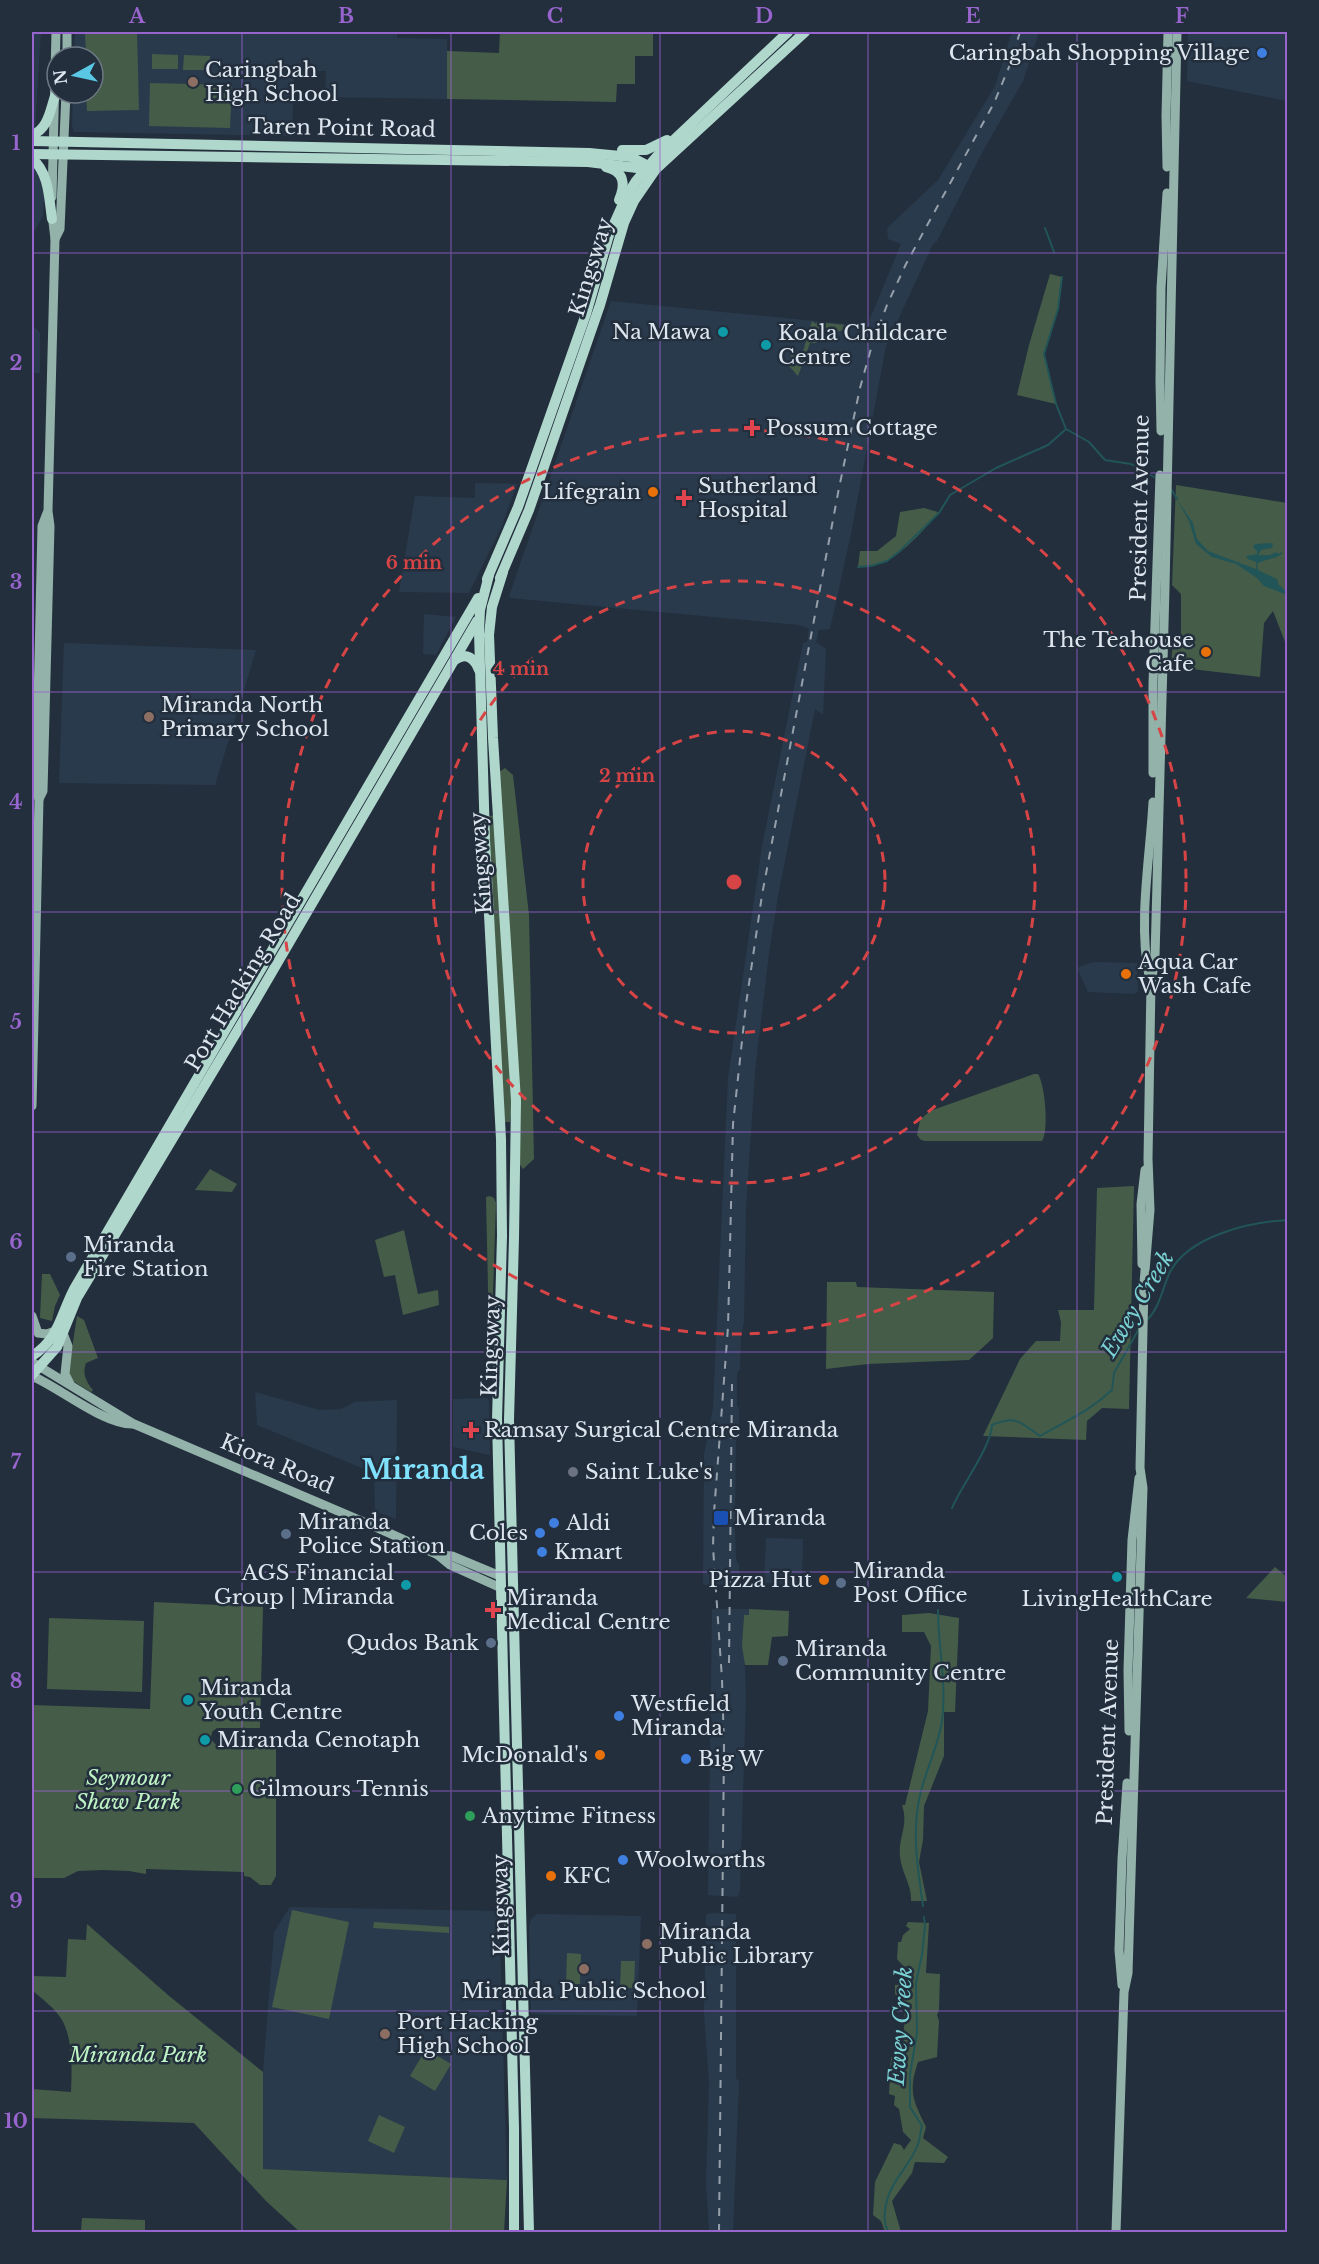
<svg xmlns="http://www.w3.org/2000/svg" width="1319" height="2264" font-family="'Libre Baskerville',serif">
	<rect width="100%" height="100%" fill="#232f3d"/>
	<g fill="#2a3a4d">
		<polygon points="32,32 41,32 35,129 32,129"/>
		<polygon points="75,32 397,32 397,38 447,39 447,99 325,97 326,71 294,71 292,136 74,132 72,126 73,93 93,93 93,57 74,57"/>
		<polygon points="1012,32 1039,32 1023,81 983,151 937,241 933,244 886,346 851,534 830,629 819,630 816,642 826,649 823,715 815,709 778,896 769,953 755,1071 746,1209 744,1321 741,1336 740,1369 737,1373 737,1406 739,1407 739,1427 736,1427 735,1529 736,1559 739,1565 739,1585 703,1585 704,1455 713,1407 728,1078 762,846 803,643 807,642 809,629 799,625 510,598 509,596 611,301 867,326 901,244 888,239 887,228 938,180 995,86"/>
		<polygon points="1188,32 1287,32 1287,101 1187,81"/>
		<polygon points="32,166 37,170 42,184 44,199 43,216 33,234 32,251"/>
		<polygon points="32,324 40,333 40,373 32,373"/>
		<polygon points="475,483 517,484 502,526 469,593 399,592 415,496 475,498"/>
		<polygon points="424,614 456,617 436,655 423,654"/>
		<polygon points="64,643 256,650 215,785 59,783"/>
		<polygon points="1093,962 1137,963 1138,991 1134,994 1088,992 1077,968"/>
		<polygon points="255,1392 320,1410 341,1409 355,1402 397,1400 396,1519 375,1511 374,1473 257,1425"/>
		<polygon points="487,1398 489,1400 490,1455 453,1447 453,1399"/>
		<polygon points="766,1538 803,1539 802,1584 766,1583 764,1581"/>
		<polygon points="712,1609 749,1609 749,1615 744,1615 743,1623 746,1695 740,1892 737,1897 708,1895"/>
		<polygon points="290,1907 499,1911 507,2180 263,2169 263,2072 274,1932"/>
		<polygon points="710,1913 736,1914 736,2078 739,2082 733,2232 706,2232 706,2230 709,2230 706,2182 709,2082 704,2013 706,1915"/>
		<polygon points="537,1914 641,1916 637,2016 531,2014 529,1925 532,1918"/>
	</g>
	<g fill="#455d48">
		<polygon points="85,32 137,32 139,110 87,111 86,93 93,93 93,57 86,57"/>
		<polygon points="500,32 653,32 653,56 635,56 635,84 617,84 616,102 447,99 447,51 499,53"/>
		<polygon points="152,54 178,55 178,69 152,69"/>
		<polygon points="184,55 210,56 209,70 183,70"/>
		<polygon points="150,83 232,85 230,128 149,126"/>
		<polygon points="1050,274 1062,277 1058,309 1044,353 1056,404 1017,395 1029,345"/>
		<polygon points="812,321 816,324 817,322 845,325 843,330 837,332 822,328 817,343 810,343 798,376 788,365 792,353 802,355"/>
		<polygon points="1176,485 1287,503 1287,647 1273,611 1264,623 1260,677 1174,667 1171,665 1173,640 1181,635 1181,594 1172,585"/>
		<path d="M924,508L938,512C928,527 902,554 886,561C876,565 867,566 858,567L860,551H877L896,536L900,512Z"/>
		<polygon points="505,768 513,775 529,915 534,1159 523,1169 516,1159 514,1090 510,1122 500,1122 488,816 498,815 499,772"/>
		<path d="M1034,1074H1038C1045,1085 1049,1130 1042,1141H925L921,1140L917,1135L920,1120L930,1111Z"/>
		<polygon points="210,1169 237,1184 232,1192 195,1190"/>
		<polygon points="1134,1186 1129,1409 1102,1408 1087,1421 1086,1440 983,1436 1020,1359 1036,1341 1060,1341 1061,1322 1058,1310 1094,1310 1097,1188"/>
		<polygon points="490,1196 494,1198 496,1203 490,1380 486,1197"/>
		<polygon points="404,1230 418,1294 438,1290 439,1305 403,1315 395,1275 384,1277 375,1240"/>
		<polygon points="42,1274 50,1274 60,1295 55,1306 52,1321 40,1318"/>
		<polygon points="827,1282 856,1282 857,1287 994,1292 993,1338 969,1360 868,1364 826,1369"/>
		<path d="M77,1316L84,1320L98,1358L86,1363C82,1373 86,1382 93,1390L91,1392L71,1380L68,1375Z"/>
		<polygon points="1275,1567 1287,1577 1287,1602 1246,1598"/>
		<polygon points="154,1602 263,1607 260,1728 217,1728 212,1732 211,1739 217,1746 276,1748 276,1876 271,1885 260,1885 250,1877 244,1876 244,1872 146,1869 146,1874 129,1871 103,1870 78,1871 64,1878 32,1878 32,1705 150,1709"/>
		<polygon points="749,1609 789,1611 788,1636 772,1637 768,1665 745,1665 742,1646 744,1615 749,1615"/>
		<path d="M929,1613L959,1618L955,1712H944V1756L924,1806L923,1840L919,1862L927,1901H911C912,1885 901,1872 900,1856C898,1837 909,1826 902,1805H905L928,1711L931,1646L924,1632H902V1615Z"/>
		<polygon points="49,1618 144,1621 142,1692 47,1689"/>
		<polygon points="292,1910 349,1922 329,2019 272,2007"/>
		<polygon points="374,1922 449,1927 449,1933 373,1928"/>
		<path d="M908,1922L929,1923L926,1973L940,1974L939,2010L937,2015L939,2021L937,2057L918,2062C908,2092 913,2100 926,2127L923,2138L948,2157L944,2163L915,2162L912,2173L892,2201L901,2232H885L881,2221L873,2215L875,2182L894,2143L901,2145L904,2150L911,2140L903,2132L899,2109L894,2105L895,2096L889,2094L891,2057H903L905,2002L895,1994V1985L908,1984L913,1971L911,1966L904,1967L897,1959L898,1942H901L903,1935L910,1929L906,1926Z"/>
		<path d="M87,1924L168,1995L263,2072V2169L507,2180L504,2232H300L266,2201L194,2123L32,2118V2089L71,2092C72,2070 73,2039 62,2020C55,2008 42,1999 32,1990V1976L66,1977L68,1939L86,1940Z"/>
		<polygon points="567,1953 581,1954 580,1984 566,1984"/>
		<polygon points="621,1961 635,1961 634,1988 620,1988"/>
		<polygon points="426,2049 451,2064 435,2091 410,2076"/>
		<polygon points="379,2115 405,2127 394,2153 368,2141"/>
		<polygon points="82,2218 145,2220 145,2232 81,2232"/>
	</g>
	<path fill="#225557" d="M1176,498L1193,523L1197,539L1208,551L1256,569V562L1248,559L1246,556L1257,554V551L1253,547L1255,544L1273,543L1272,548L1261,550L1258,555H1270L1276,552L1278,554L1282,552V554C1273,560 1264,559 1257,564L1258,570L1277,579L1279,585L1287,592V595L1264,586L1257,578L1236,564L1212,557L1196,544L1189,521Z"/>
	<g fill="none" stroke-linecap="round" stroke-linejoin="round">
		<g stroke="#225557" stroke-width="2">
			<polyline points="1045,228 1054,252"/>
			<polyline points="1062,277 1058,309 1044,354 1056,404 1066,429 1089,442 1105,460 1131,464 1154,477"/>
			<polyline points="1171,489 1177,499"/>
			<polyline points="858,567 871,566 887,561 900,551 939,513 950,495 996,468 1048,445 1065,430"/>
			<path d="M1146,1321C1160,1308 1162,1289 1170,1272C1189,1236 1249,1222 1288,1220"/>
			<path d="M952,1508C962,1485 991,1447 992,1425C1016,1415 1020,1422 1040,1436C1069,1419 1087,1413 1112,1390L1114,1373L1140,1327"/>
			<path d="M923,1906C918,1870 912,1836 919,1800C924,1773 938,1748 942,1721C947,1684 938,1647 938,1610"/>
			<path d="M889,2232C884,2226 884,2219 885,2211C888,2181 909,2169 918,2144C920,2139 920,2132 922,2126L910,2107V2074L917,2033L916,1982L922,1955L925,1926L924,1917"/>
		</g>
		<g stroke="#93b2a9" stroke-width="9">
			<polyline points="67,57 67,32"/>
			<polyline points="1167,167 1166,116 1168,32"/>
			<polyline points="52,197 56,32"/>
			<polyline points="55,239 60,229 66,93"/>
			<polyline points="1161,431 1160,381 1161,288 1167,193"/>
			<polyline points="1153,773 1153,684 1160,475"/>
			<polyline points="39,799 43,791 50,526 48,511 55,239 52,214"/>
			<path d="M1149,976C1138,921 1150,858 1153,802"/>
			<polyline points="32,1106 39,799 36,791 42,526 47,513"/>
			<polyline points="1142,1264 1141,1204 1145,1170"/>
			<polyline points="32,1316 38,1333 47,1334 55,1331"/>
			<polyline points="63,1333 68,1346 65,1374 70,1384"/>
			<polyline points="32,1362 134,1424 380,1529 438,1555 450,1565 501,1588"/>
			<path d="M32,1376C60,1388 103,1424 132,1424"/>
			<polyline points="438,1555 452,1556 500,1576"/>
			<polyline points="1129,1731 1128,1670 1132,1540 1139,1478"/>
			<polyline points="1122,1985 1119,1950 1122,1859 1127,1783"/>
			<polyline points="1116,2232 1124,1992 1128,1973 1141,1550 1143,1488 1140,1468 1144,1283 1150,1210 1148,1159 1151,984 1155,957 1165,588 1177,32"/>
		</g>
		<g stroke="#afd7cc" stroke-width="10">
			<path d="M32,135C48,129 50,111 55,96"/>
			<polyline points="32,141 589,153 631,157 652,168"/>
			<polyline points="622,150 646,150 667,140"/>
			<polyline points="32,154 588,162 637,168 647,167"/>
			<path d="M32,159C49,172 49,199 52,219"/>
			<path d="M606,167C624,171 626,184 619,200"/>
			<polyline points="503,572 492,607 489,635 493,738 516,1101 514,1238 509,1420 529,2232"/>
			<polyline points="489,575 480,610 479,632 485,840 501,1139 502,1236 497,1420 514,2128 514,2232"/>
			<polyline points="500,578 529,510 600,305 624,223 634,201 656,169 805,32"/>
			<polyline points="487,579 518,507 586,314 609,235 626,197 636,181 658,155 788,32"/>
			<path d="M455,660C466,651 475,659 479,670"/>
			<path d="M32,1356C59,1339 60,1316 74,1289L478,598"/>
			<polyline points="32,1375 57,1347 77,1298 254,1003 477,621"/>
		</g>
		<g stroke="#96a0ab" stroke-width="2" stroke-dasharray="8 8" stroke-linecap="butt">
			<polyline points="729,1663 732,1384"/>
			<polyline points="719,2232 724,1747 722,1679 713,1547 714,1513 728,1327 733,1124 746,1004 762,895 839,488 860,388 872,345 887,305 906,264 994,103 1009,67 1020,32"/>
		</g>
	</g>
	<path fill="none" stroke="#9864cd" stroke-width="1.5" stroke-opacity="0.55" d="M242,32V2232M451,32V2232M660,32V2232M868,32V2232M1077,32V2232M32,253H1288M32,473H1288M32,692H1288M32,912H1288M32,1132H1288M32,1352H1288M32,1572H1288M32,1791H1288M32,2011H1288"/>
	<g fill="none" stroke="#d74446" stroke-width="3" stroke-dasharray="10 8">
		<circle cx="734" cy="882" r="151"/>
		<circle cx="734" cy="882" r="301"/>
		<circle cx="734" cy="882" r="452"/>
	</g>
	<g fill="#3f7fe0" stroke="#232f3d" stroke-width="2">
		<circle cx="1262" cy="53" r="6"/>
		<circle cx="554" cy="1523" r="6"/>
		<circle cx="540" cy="1533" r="6"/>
		<circle cx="542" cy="1552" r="6"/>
		<circle cx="619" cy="1716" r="6"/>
		<circle cx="686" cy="1759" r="6"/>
		<circle cx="623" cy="1860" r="6"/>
	</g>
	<g fill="#8d6e63" stroke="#232f3d" stroke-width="2">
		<circle cx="193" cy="82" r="6"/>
		<circle cx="149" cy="717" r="6"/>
		<circle cx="647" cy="1944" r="6"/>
		<circle cx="584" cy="1969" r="6"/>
		<circle cx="385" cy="2034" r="6"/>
	</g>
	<g fill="#0f9aa8" stroke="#232f3d" stroke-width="2">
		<circle cx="723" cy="332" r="6"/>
		<circle cx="766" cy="345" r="6"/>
		<circle cx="1117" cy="1577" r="6"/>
		<circle cx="406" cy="1585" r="6"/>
		<circle cx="188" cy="1700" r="6"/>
		<circle cx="205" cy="1740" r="6"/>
	</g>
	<g fill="#e0444e" stroke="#232f3d" stroke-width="2">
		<path d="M749 419h6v6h6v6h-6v6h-6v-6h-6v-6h6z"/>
		<path d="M681 489h6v6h6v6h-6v6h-6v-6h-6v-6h6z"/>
		<path d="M468 1421h6v6h6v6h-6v6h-6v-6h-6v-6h6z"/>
		<path d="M490 1601h6v6h6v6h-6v6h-6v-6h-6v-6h6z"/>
	</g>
	<g fill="#e8710a" stroke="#232f3d" stroke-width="2">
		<circle cx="653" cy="492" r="6"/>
		<circle cx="1206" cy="652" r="6"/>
		<circle cx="1126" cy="974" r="6"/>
		<circle cx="824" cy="1580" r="6"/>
		<circle cx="600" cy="1755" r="6"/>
		<circle cx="551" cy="1876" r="6"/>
	</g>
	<g fill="#5c6f8a" stroke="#232f3d" stroke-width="2">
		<circle cx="71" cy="1257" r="6"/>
		<circle cx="286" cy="1534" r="6"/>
		<circle cx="841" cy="1583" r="6"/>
		<circle cx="491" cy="1643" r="6"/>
		<circle cx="783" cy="1661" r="6"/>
	</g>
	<circle fill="#6b7280" stroke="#232f3d" stroke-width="2" cx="573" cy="1472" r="6"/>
	<rect fill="#1a4fb4" stroke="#232f3d" stroke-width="2" x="713" y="1510" width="16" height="16" rx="3"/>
	<g fill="#2e9e5b" stroke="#232f3d" stroke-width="2">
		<circle cx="237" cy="1789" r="6"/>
		<circle cx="470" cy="1816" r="6"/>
	</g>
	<g text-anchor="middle" stroke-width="5" stroke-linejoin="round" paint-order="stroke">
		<g font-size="21" fill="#dde6ef" stroke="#232f3d" text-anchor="start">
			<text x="1250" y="60" text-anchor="end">Caringbah Shopping Village</text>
			<text x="205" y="77">Caringbah<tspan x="205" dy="24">High School</tspan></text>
			<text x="711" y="339" text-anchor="end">Na Mawa</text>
			<text x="778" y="340">Koala Childcare<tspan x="778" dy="24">Centre</tspan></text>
			<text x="766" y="435">Possum Cottage</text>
			<text x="698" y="493">Sutherland<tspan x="698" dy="24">Hospital</tspan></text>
			<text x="641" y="499" text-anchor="end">Lifegrain</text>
			<text x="1194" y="647" text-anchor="end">The Teahouse<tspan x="1194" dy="24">Cafe</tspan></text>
			<text x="161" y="712">Miranda North<tspan x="161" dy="24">Primary School</tspan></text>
			<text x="1138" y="969">Aqua Car<tspan x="1138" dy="24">Wash Cafe</tspan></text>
			<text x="83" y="1252">Miranda<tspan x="83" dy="24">Fire Station</tspan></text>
			<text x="484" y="1437">Ramsay Surgical Centre Miranda</text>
			<text x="585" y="1479">Saint Luke's</text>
			<text x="734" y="1525">Miranda</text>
			<text x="298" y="1529">Miranda<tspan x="298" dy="24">Police Station</tspan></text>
			<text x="566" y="1530">Aldi</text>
			<text x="528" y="1540" text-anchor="end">Coles</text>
			<text x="554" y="1559">Kmart</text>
			<text x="853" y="1578">Miranda<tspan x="853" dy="24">Post Office</tspan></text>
			<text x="394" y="1580" text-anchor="end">AGS Financial<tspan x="394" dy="24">Group | Miranda</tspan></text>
			<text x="812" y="1587" text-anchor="end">Pizza Hut</text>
			<text x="506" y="1605">Miranda<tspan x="506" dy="24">Medical Centre</tspan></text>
			<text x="1117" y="1606" text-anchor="middle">LivingHealthCare</text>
			<text x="479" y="1650" text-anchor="end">Qudos Bank</text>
			<text x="795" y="1656">Miranda<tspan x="795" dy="24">Community Centre</tspan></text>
			<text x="200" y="1695">Miranda<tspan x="200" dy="24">Youth Centre</tspan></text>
			<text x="631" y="1711">Westfield<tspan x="631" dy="24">Miranda</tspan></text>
			<text x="217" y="1747">Miranda Cenotaph</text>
			<text x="588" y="1762" text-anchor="end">McDonald's</text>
			<text x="698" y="1766">Big W</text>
			<text x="249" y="1796">Gilmours Tennis</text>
			<text x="482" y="1823">Anytime Fitness</text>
			<text x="635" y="1867">Woolworths</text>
			<text x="563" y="1883">KFC</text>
			<text x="659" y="1939">Miranda<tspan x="659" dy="24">Public Library</tspan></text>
			<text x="584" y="1998" text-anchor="middle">Miranda Public School</text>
			<text x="397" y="2029">Port Hacking<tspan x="397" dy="24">High School</tspan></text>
		</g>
		<g font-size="21" fill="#dde6ef" stroke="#232f3d">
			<text transform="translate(342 128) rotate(1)" y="7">Taren Point Road</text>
			<text transform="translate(591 267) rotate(-73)" y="7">Kingsway</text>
			<text transform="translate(1140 508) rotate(-89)" y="7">President Avenue</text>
			<text transform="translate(481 863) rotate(-94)" y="7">Kingsway</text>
			<text transform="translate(243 982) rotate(-59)" y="7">Port Hacking Road</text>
			<text transform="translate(491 1346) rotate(-88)" y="7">Kingsway</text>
			<text transform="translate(277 1464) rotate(23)" y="7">Kiora Road</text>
			<text transform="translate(1108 1732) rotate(-88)" y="7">President Avenue</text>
			<text transform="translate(501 1905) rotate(-91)" y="7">Kingsway</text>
		</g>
		<g font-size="21" font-style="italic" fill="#bff4c4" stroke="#232f3d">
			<text x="128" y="1785">Seymour<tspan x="128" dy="24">Shaw Park</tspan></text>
			<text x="138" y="2062">Miranda Park</text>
		</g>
		<g font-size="22" font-style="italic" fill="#7ad1d3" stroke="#232f3d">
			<text transform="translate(1137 1304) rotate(-59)" y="8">Ewey Creek</text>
			<text transform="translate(900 2026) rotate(-86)" y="8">Ewey Creek</text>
		</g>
		<g font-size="27" font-weight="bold" fill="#80e2fe" stroke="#232f3d">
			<text x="423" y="1479">Miranda</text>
		</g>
	</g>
	<circle cx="734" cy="882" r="9" fill="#d74446" stroke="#232f3d" stroke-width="3"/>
	<g font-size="18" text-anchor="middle" font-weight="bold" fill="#d74446" stroke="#232f3d" stroke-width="5" stroke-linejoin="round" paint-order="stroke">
		<text x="414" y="569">6 min</text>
		<text x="521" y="675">4 min</text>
		<text x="627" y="782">2 min</text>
	</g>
	<rect width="1319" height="2264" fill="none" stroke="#232f3d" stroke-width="66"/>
	<g transform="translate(75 75) rotate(262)"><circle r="28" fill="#232f3d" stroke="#6d7884" stroke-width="1.5"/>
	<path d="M0-4.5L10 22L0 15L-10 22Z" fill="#5ac8e5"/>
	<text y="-9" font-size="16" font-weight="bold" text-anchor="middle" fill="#dde6ef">N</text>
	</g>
	<rect x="33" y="33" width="1253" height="2198" fill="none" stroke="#9864cd" stroke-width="2"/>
	<g font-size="20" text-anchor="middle" font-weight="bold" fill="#9864cd">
		<text x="137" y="23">A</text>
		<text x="346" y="23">B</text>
		<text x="555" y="23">C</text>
		<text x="764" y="23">D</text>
		<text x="973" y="23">E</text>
		<text x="1182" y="23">F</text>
		<text x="16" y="150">1</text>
		<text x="16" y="370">2</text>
		<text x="16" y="589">3</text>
		<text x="16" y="809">4</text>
		<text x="16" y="1029">5</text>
		<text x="16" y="1249">6</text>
		<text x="16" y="1469">7</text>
		<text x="16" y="1688">8</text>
		<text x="16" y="1908">9</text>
		<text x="16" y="2128">10</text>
	</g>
</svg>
